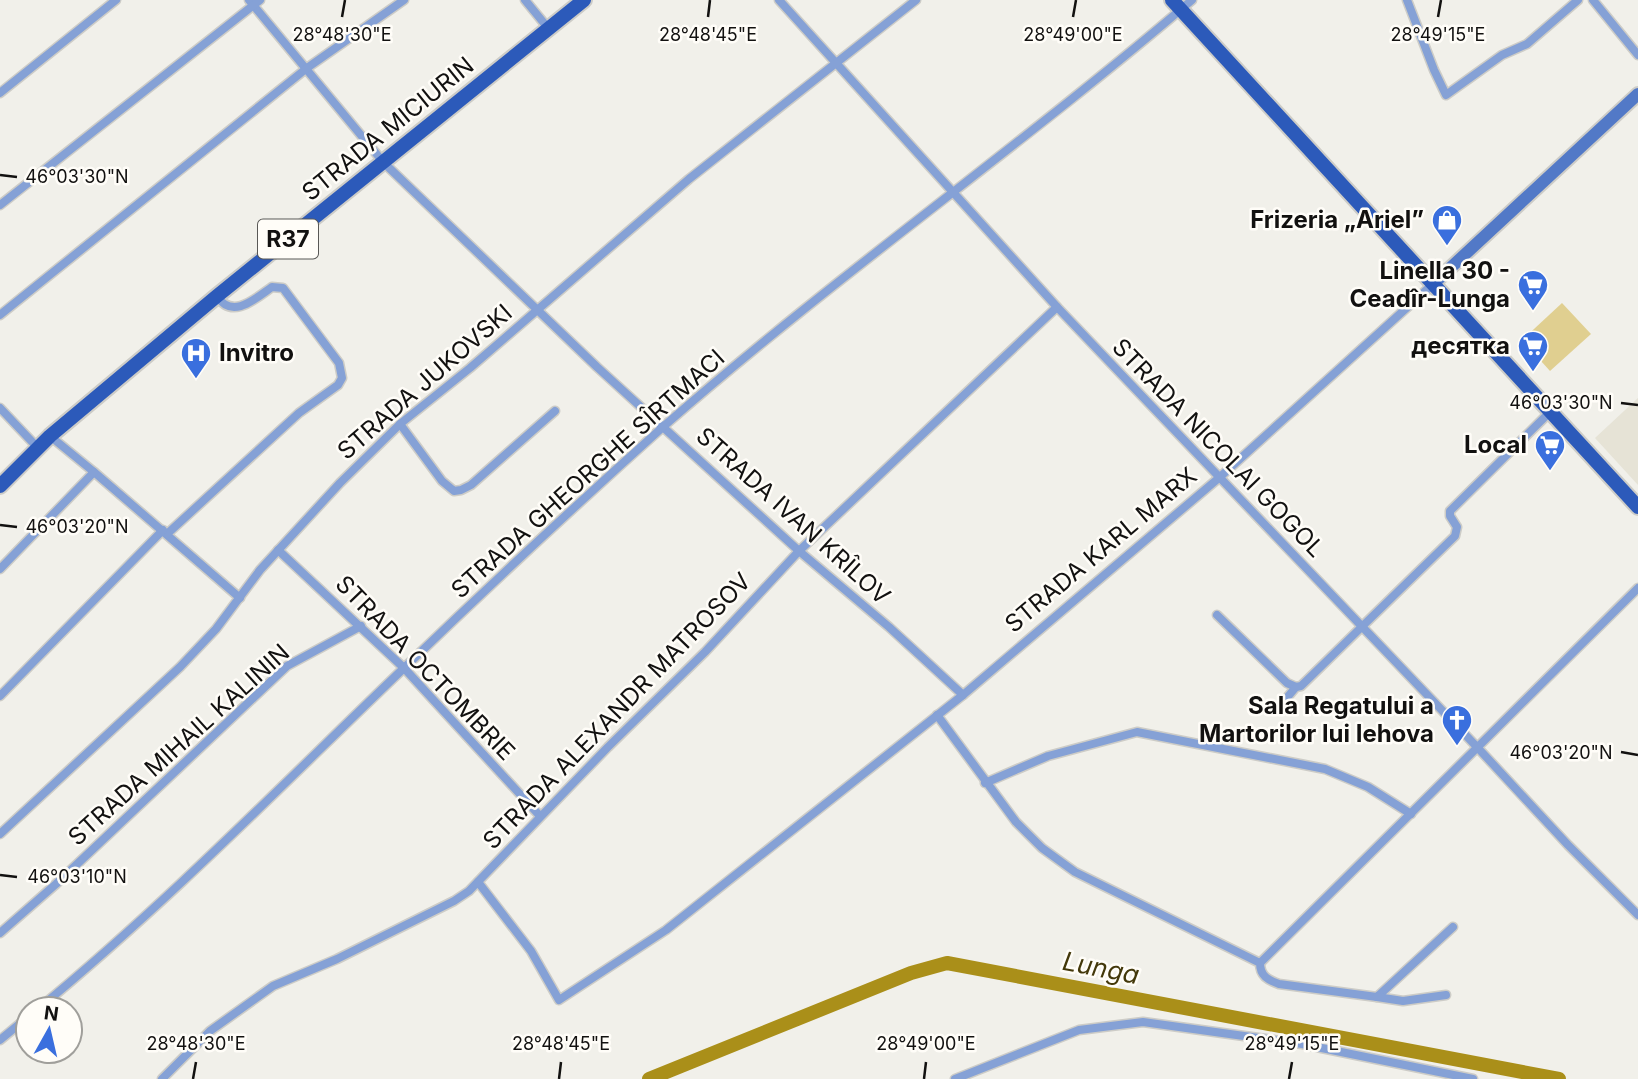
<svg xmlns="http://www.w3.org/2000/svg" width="1638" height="1079" font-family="Inter,sans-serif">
	<rect width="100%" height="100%" fill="#f1f0ea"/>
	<polygon fill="#e6e3d6" points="1638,398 1638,485 1595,438"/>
	<polygon fill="#e0cf90" points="1562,303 1591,334 1550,371 1522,340"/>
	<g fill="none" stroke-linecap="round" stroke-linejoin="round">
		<polyline stroke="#aa8f19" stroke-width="14" points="649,1079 911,973 947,963 1559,1079"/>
		<g stroke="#cdccc7" stroke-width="11">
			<g id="street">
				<polyline points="249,0 384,163 597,367 799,551 889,627 963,695"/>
				<polyline points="525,0 548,28"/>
				<polyline points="779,0 1057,307 1477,747 1568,845 1638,915"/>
				<polyline points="1407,0 1434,70 1446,95 1502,55 1527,44 1578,0"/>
				<polyline points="1593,0 1638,55"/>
				<polyline points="0,93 116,0"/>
				<polyline points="0,205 260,0"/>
				<polyline points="0,315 307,68 404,0"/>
				<polyline points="0,408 37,447"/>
				<polyline points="400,424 442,481 454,491 461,490 471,485 555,411"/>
				<polyline points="50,436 94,472 240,598"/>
				<path d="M167,534L299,413L338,385L342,378L339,363L283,288L272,287C255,299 232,320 217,296"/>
				<polyline points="278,550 404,668 540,816"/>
				<polyline points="0,569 94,472"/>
				<polyline points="1217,615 1287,683 1296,687"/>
				<polyline points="0,696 163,530"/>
				<polyline points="1285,700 1296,687 1301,686 1455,536 1457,527 1450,516 1450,511 1550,412"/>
				<path d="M937,715L1016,822L1042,848L1075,872L1260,963C1260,976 1268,980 1279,984L1377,997L1453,927"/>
				<polyline points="985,783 1048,756 1137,732 1325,769 1368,787 1411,814"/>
				<polyline points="0,834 180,667 216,629 260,570 340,483 400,424 470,368 689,179 916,0"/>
				<polyline points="478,882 531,951 559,1000 666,930 963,695 1220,477 1433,284"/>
				<polyline points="0,933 56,884 287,666 361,626"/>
				<polyline points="1260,963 1638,588"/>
				<polyline points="1377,997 1403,1001 1446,995"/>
				<path d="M38,1009C167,903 284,783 404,668C489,586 576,505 664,426C834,277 1020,147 1192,0"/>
				<polyline points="0,1040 28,1017"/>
				<polyline points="162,1079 210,1031 273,986 337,959 454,901 469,891 608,747 705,652 799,551 1057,307"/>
				<polyline points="955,1079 1079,1030 1143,1022 1302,1044 1473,1079"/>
			</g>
		</g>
		<g stroke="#cdccc7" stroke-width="16">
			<polyline id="secondary" points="1433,284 1638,94"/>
		</g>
		<g stroke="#cdccc7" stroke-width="18">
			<g id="primary">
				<polyline points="1172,0 1638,507"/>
				<polyline points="0,486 50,436 217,296 584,0"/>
			</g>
		</g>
		<use href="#street" stroke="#85a1d6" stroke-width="8"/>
		<use href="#secondary" stroke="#5279c7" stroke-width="12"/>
		<use href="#primary" stroke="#2c5aba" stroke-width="14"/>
	</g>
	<path fill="none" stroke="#121110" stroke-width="2.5" d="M342,17L345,0M708,17L710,0M1073,17L1076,0M1438,17L1441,0M0,175L17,177M1621,403L1638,405M0,525L17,527M1621,752L1638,755M0,875L17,877M193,1079L196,1062M559,1079L561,1062M924,1079L926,1062M1289,1079L1292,1062"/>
	<defs>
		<g id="shop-pin" transform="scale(1.575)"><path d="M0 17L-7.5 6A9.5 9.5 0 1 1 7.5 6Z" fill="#3a6fde" stroke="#fffdf8"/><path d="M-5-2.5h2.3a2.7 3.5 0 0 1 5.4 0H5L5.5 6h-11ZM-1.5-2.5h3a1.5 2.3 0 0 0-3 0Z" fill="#fff"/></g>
		<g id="supermarket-pin" transform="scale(1.575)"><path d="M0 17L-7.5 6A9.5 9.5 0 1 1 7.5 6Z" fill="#3a6fde" stroke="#fffdf8"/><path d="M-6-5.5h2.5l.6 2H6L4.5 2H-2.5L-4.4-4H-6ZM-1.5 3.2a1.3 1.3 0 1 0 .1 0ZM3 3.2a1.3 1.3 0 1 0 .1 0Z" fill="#fff"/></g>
		<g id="hospital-pin" transform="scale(1.575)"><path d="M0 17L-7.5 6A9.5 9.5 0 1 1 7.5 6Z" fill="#3a6fde" stroke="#fffdf8"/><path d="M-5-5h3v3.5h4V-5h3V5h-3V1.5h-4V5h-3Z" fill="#fff"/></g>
		<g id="church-pin" transform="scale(1.575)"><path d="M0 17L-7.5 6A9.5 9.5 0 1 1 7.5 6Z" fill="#3a6fde" stroke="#fffdf8"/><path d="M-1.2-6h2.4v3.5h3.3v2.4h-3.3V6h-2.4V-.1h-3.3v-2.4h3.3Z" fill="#fff"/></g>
	</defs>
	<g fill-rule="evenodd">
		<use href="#shop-pin" x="1447" y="220"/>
		<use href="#supermarket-pin" x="1533" y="285"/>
		<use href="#supermarket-pin" x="1533" y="346"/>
		<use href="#hospital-pin" x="196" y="353"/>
		<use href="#supermarket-pin" x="1550" y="445"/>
		<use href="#church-pin" x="1457" y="720"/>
	</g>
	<g text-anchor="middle" stroke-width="5" stroke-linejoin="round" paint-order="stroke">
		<rect fill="#fffdf8" stroke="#595856" stroke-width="2" x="258" y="219.5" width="60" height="39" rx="5"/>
		<g font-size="23" font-weight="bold" fill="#121110">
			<text x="288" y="247">R37</text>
		</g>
		<g font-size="24" fill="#121110" stroke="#fffdf8">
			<text transform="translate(388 129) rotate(-39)" y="8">STRADA MICIURIN</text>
			<text transform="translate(425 382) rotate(-41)" y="8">STRADA JUKOVSKI</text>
			<text transform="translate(1218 448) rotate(46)" y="8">STRADA NICOLAI GOGOL</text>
			<text transform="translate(588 474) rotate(-42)" y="8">STRADA GHEORGHE SÎRTMACI</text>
			<text transform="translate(793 516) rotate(42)" y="8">STRADA IVAN KRÎLOV</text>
			<text transform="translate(1101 550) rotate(-40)" y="8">STRADA KARL MARX</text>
			<text transform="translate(425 668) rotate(46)" y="8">STRADA OCTOMBRIE</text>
			<text transform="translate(617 711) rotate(-46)" y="8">STRADA ALEXANDR MATROSOV</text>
			<text transform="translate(179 745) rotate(-42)" y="8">STRADA MIHAIL KALININ</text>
		</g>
		<g font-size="24" font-weight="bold" fill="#121110" stroke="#fffdf8" text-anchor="end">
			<text x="1424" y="228">Frizeria „Ariel”</text>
			<text x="1510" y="279">Linella 30 -<tspan x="1510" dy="28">Ceadîr-Lunga</tspan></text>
			<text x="1510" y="354">десятка</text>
			<text x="219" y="361" text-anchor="start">Invitro</text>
			<text x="1527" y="453">Local</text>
			<text x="1434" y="714">Sala Regatului a<tspan x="1434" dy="28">Martorilor lui Iehova</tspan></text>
		</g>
		<g font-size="26" font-style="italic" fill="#43380a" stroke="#fffdf8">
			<text transform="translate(1101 968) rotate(11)" y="9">Lunga</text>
		</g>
	</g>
	<g font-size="18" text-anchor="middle" fill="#121110" stroke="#fffdf8" stroke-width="5" stroke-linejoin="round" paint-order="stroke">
		<text x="342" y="41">28°48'30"E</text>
		<text x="708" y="41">28°48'45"E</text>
		<text x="1073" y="41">28°49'00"E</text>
		<text x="1438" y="41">28°49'15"E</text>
		<text x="77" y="183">46°03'30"N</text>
		<text x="1561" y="409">46°03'30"N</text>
		<text x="77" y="533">46°03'20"N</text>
		<text x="1561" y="759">46°03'20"N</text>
		<text x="77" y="883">46°03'10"N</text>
		<text x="196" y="1050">28°48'30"E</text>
		<text x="561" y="1050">28°48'45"E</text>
		<text x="926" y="1050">28°49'00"E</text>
		<text x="1292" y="1050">28°49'15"E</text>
	</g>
	<g transform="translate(49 1030) rotate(8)"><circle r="33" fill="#fffdf8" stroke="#a09f9b" stroke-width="2"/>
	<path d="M0-5L12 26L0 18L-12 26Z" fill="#3a6fde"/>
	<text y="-10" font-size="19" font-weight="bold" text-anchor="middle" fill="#121110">N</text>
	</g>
</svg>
